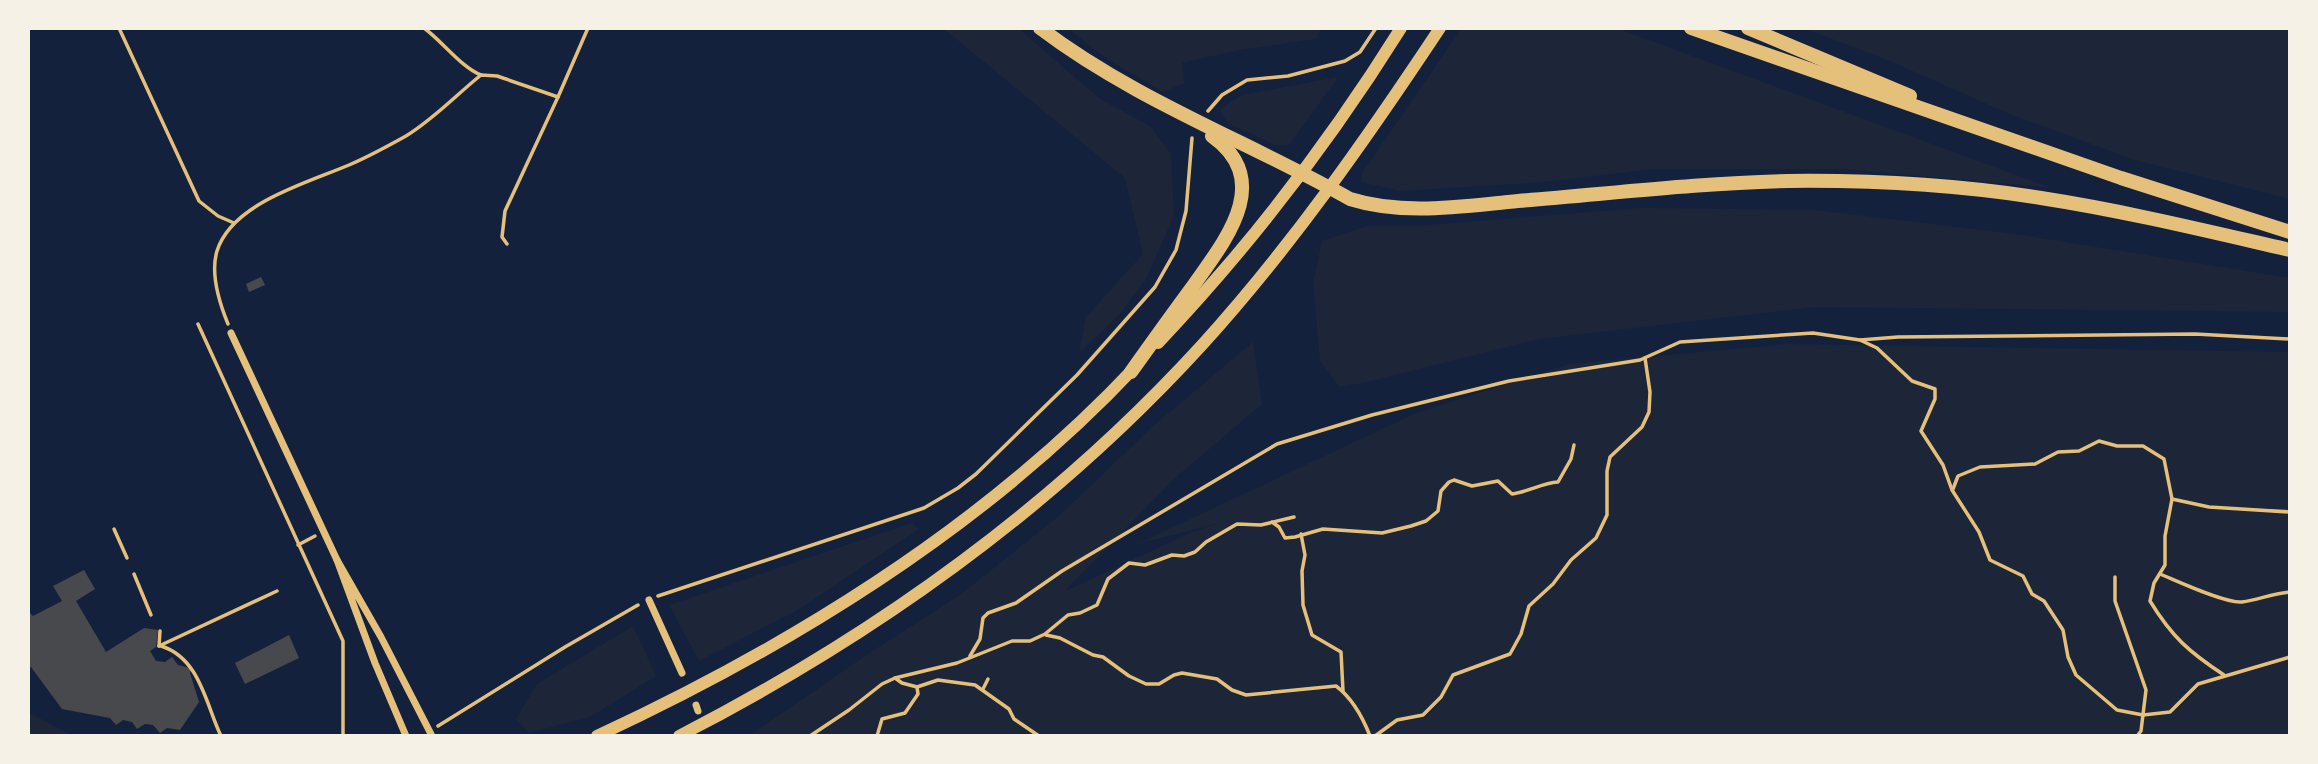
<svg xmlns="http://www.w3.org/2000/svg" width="2318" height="764" font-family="Montserrat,sans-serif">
	<rect width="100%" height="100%" fill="#14213d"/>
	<g fill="#1d2539">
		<polygon points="943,28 1018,28 1100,99 1150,126 1171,154 1174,215 1147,277 1120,314 1079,353 1086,317 1143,254 1125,178"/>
		<polygon points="1067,28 1321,28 1315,39 1234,51 1182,63 1184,83 1163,92 1107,59"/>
		<polygon points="1462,28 1616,28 2052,188 1843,169 1652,169 1544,182 1401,191 1361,182 1362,173"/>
		<polygon points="1803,28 2290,28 2290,199 2135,160 2012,115 1890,61"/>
		<polygon points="1338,77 1289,145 1275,145 1228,123 1220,109 1242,95"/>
		<polygon points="1641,208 1815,210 2015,234 2290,278 2290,312 1814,307 1539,339 1367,382 1339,387 1320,360 1313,283 1322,241 1367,226 1416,226"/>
		<polygon points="1253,342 1262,404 1175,478 1065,591 1192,532 1219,523 1137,544 1414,414 1569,364 1788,344 2290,352 2290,736 749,736 868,654 960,595 1059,516 1152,427"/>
		<polygon points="912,523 919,529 801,608 699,661 669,605"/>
		<polygon points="633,626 656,676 590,717 529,733 516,719 537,684"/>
		<polygon points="28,712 73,736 28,736"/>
	</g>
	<g fill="#48494c">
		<polygon points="261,277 265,285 249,292 246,284"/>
		<polygon points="84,570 95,589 76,601 106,652 144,628 158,630 156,647 150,651 156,661 165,662 172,657 178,665 190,668 190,673 199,702 180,730 167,728 160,733 153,725 145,724 137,729 132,722 123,720 116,725 110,718 62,709 31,667 28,669 28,611 33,616 62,601 53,586"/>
		<polygon points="289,635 299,658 245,684 235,663"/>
	</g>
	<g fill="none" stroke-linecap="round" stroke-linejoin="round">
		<g stroke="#e5c07b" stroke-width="3.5">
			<polyline points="119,28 199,201 218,216 234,223"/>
			<path d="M424,28C442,41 462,68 481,75"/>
			<polyline points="1208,111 1222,95 1247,80 1288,76 1345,61 1360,52 1376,28"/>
			<polyline points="507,244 502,237 505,211 558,97"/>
			<polyline points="198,324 343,641 343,736"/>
			<path d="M228,324C219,302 210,274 217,251C232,203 307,183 349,165C368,157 388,146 406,136C434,119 456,95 481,75L497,76L558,97L588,28"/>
			<polyline points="1860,340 1877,348 1912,381 1935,389 1935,399 1921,431 1943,465 1952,490 1979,532 1990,560 2023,576 2032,594 2044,601 2063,630 2068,657 2076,675 2117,710 2143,715 2170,712 2198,684 2290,657"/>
			<polyline points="1953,489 1958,476 1980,467 2035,464 2058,452 2079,451 2099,441 2117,446 2143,446 2164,459 2172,499 2209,507 2290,512"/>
			<path d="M2172,499L2165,536V565L2154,583L2150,601C2172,637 2189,652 2224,675"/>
			<path d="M1272,522L1279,527L1285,538L1295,537L1323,529L1382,533L1411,526L1426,521L1438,511L1441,491L1449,482L1454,480L1472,486L1498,481L1512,494C1528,492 1542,483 1558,482L1571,459L1574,445"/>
			<polyline points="114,529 127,558"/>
			<polyline points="1301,534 1305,555 1302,571 1303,605 1312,635 1341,652 1343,691"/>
			<polyline points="298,545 315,536"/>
			<polyline points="134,574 151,615"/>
			<path d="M2160,574C2177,581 2226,604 2242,602C2258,600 2273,593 2290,592"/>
			<polyline points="2115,577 2115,601 2146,690 2141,731 2137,736"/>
			<polyline points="658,596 924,508 958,488 976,474 1077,375 1155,287 1176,250 1186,211 1192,138"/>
			<path d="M1046,635L1060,638L1093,655L1103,657L1129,676L1146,684H1159L1174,675L1182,673L1217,679L1232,690L1246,695L1336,686C1352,698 1363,718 1370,736"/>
			<polyline points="159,646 277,591"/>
			<polyline points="159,646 160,631"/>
			<path d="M161,646C200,658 206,705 221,736"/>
			<polyline points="970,656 980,639 983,618 988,613 1016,603 1062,571 1277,444 1372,415 1509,381 1640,360 1680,342 1813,333 1860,340 1898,337 2195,334 2290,339"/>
			<polyline points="895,678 957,663 1012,641 1030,641 1045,634 1068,615 1080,613 1097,605 1108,579 1129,563 1145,565 1172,555 1184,556 1195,552 1206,542 1237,524 1261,525 1294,517"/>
			<polyline points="983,689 988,679"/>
			<polyline points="438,726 565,647 638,605"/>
			<polyline points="810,736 849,710 882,684 895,678 902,683 917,687 938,680 975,685 1009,709 1014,719 1039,736"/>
			<polyline points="877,736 882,719 905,713 918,694 917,687"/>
			<polyline points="1375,736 1397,720 1423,715 1441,697 1453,675 1510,654 1521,634 1529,606 1553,584 1571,560 1596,538 1607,515 1607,471 1610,457 1642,427 1649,412 1650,392 1645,358"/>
		</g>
		<g stroke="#e5c07b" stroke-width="7">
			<polyline points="231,333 337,560"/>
			<polyline points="649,600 682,673"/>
			<polyline points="696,705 698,711"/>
			<polyline points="406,736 375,663 337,560 381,637 432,736"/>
		</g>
		<g stroke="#e5c07b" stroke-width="12">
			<path d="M1158,343C1249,247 1331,140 1401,28"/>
			<path d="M597,736C793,645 987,525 1136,366"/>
			<path d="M679,736C874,636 1054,507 1202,345C1291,247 1367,138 1440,28"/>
		</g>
		<g stroke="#e5c07b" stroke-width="14">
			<path d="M1040,28C1135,100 1247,141 1350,199C1404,216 1463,206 1518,201C1608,194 1697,183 1788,181C1871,180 1958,185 2041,198C2125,211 2207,231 2290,250"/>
			<polyline points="1691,28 2121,178 2290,232"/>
			<polyline points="1748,28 1910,96"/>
			<path d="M1131,372C1151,344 1171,316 1191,289C1223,243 1276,182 1212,136"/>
		</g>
	</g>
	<rect width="2318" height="764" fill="none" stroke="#f6f1e7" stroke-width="60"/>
</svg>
